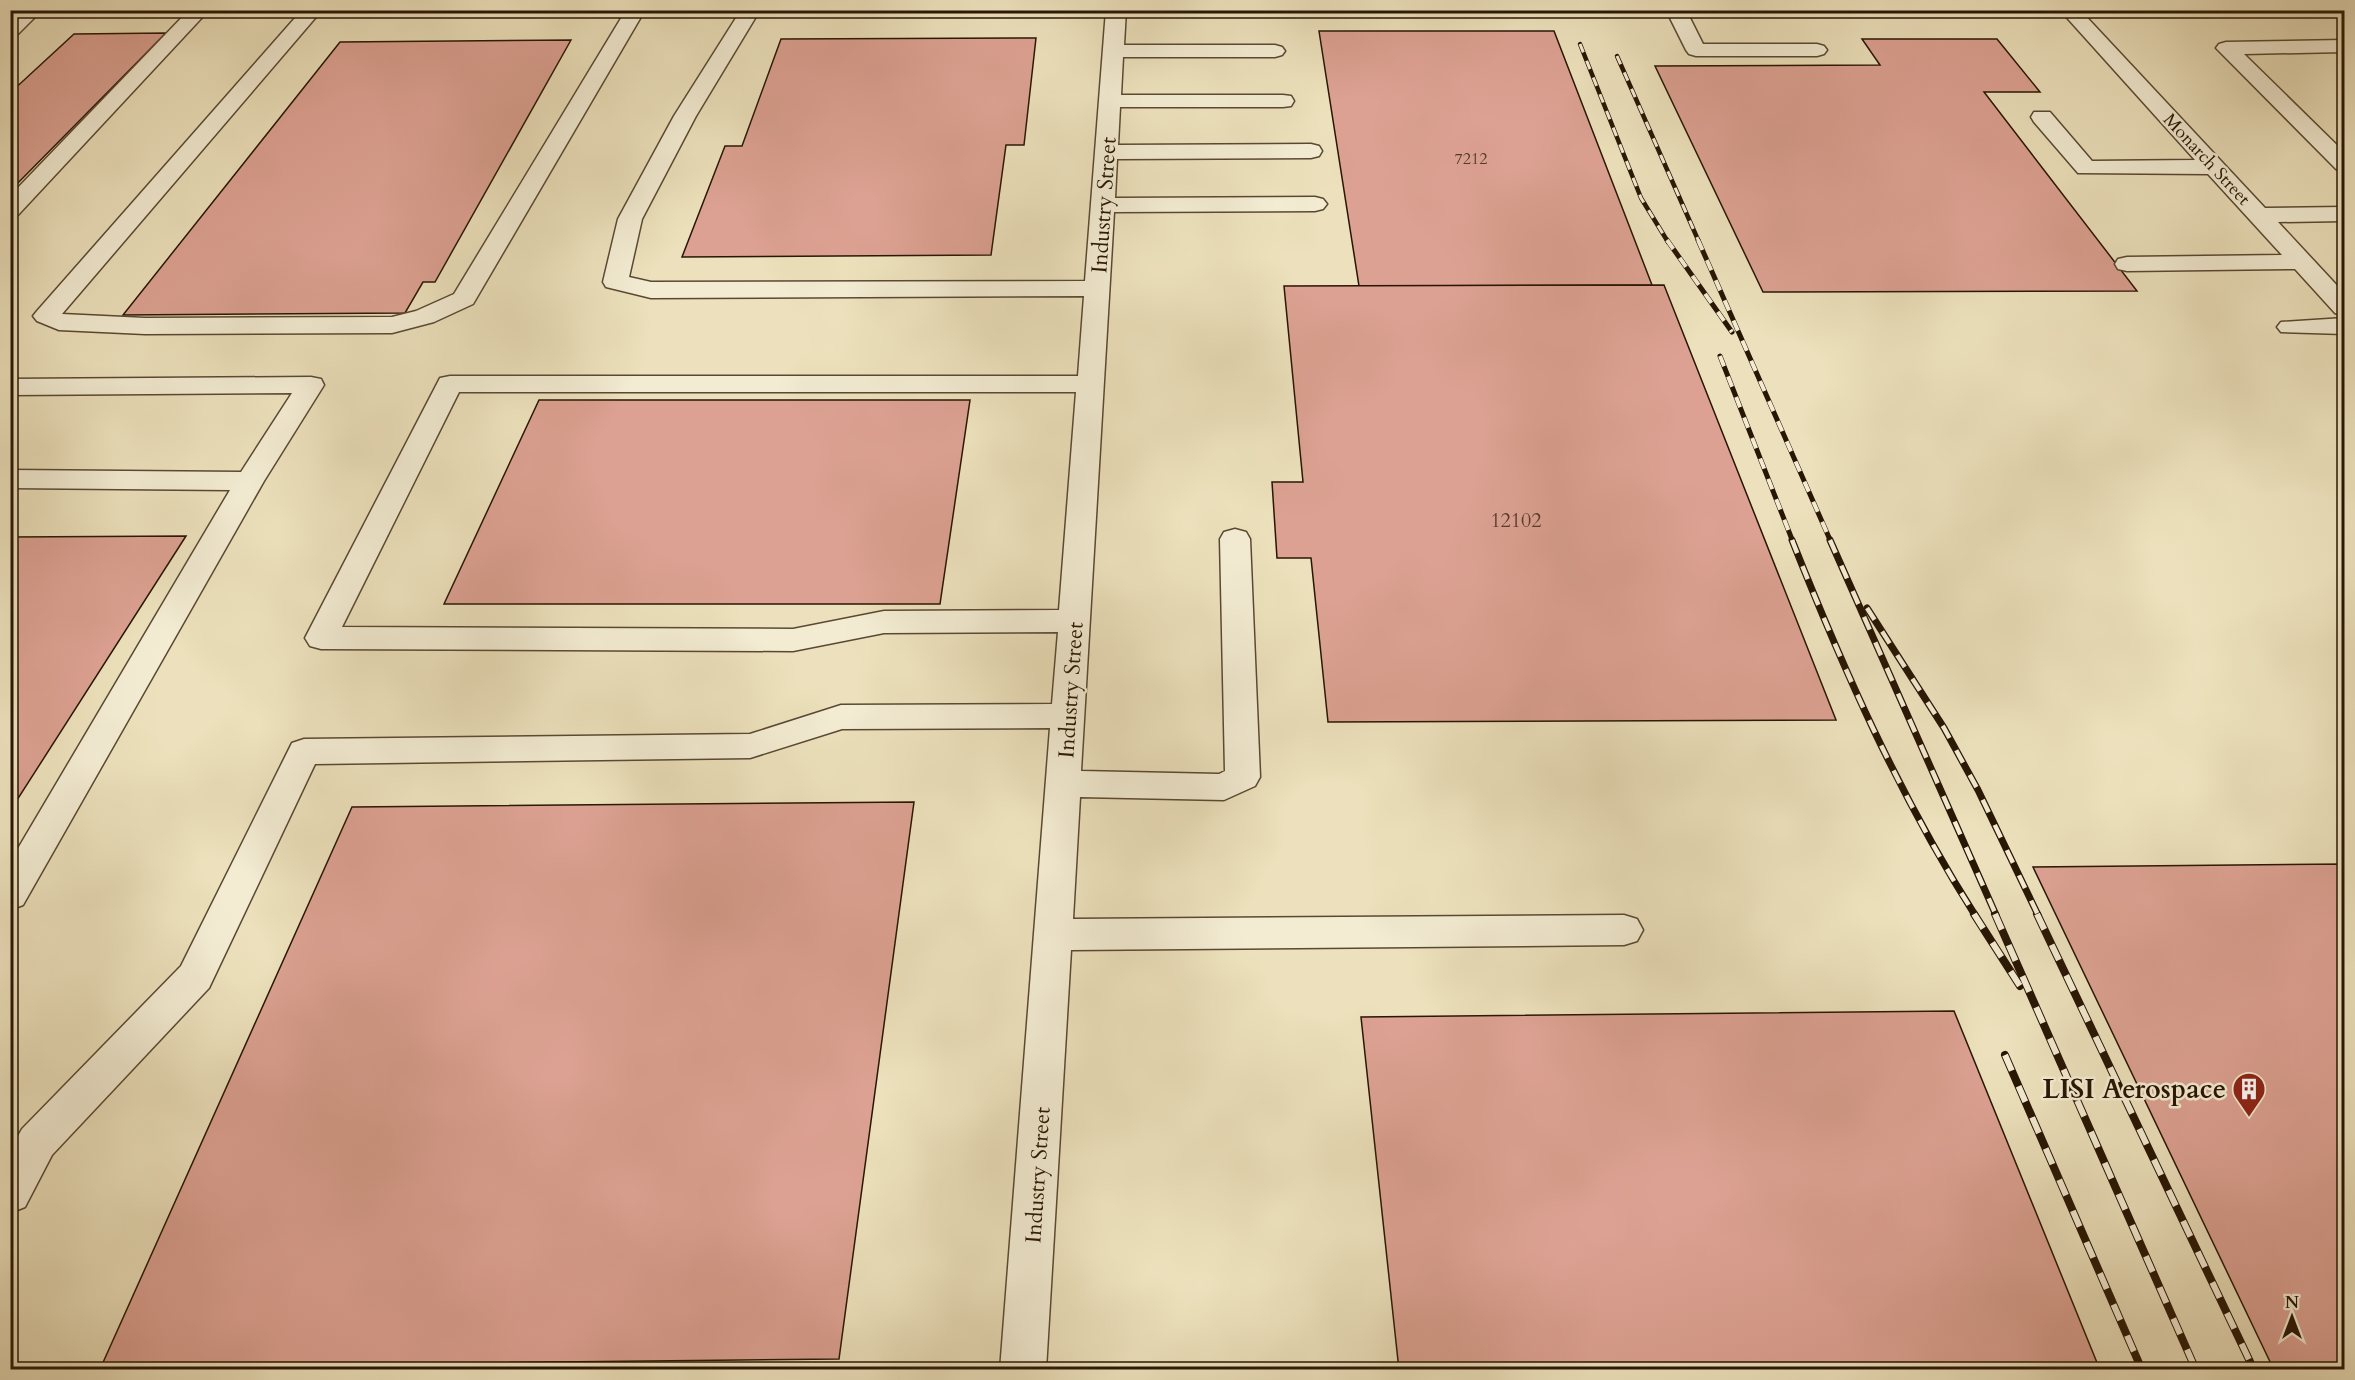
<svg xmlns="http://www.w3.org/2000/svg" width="2355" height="1380" font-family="Cardo,serif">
	<rect width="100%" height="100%" fill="#ece1bc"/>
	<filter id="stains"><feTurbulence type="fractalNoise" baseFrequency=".00333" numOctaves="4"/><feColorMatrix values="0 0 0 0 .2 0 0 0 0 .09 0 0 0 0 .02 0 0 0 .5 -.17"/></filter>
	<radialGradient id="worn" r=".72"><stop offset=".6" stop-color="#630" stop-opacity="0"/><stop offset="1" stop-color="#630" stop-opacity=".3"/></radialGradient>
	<g fill="#dca192" stroke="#281604" stroke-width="1.5">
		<polygon points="1319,31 1554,31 1652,285 1359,286"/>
		<polygon points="166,33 10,191 10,93 74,34"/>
		<polygon points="1036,38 1024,145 1006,145 991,255 682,257 725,146 742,146 781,39"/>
		<polygon points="1862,39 1997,39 2040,92 1984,92 2137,291 1763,292 1655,66 1880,65"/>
		<polygon points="571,40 435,282 423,282 405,313 123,315 340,42"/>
		<polygon points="1664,285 1836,720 1328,722 1311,558 1277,558 1272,482 1303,482 1284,286"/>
		<polygon points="539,400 970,400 940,604 444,604"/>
		<polygon points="186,536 10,811 10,537"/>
		<polygon points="914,802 839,1359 101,1367 352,807"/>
		<polygon points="2344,864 2344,1370 2274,1370 2033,867"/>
		<polygon points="1954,1011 2100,1370 1399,1370 1361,1017"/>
	</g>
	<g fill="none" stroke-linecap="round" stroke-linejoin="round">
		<g stroke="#594932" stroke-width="3">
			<g id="minor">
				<polygon points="21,10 42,10 17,35 10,37 10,20"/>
				<polygon points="189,10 209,10 18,215 10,217 10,196"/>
				<polygon points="302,10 322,10 62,314 145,318 392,317 416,311 454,294 626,10 645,10 473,304 434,322 392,333 145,334 59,330 37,321 33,316 37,311"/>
				<path d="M741,10H760L696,116L642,219L629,277L651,282L1085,281L1106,10H1126L1124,45H1275L1282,47L1285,51L1282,55L1275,57H1123L1121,95H1283L1291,96L1294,101L1291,106L1283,107H1120L1118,145L1311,144L1319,146L1322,151L1319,156L1311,158L1117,159L1115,198L1315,197L1323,199L1327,204L1323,209L1315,211L1114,212L1081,771L1219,774L1225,771L1220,539L1224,532L1235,529L1246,532L1250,539L1260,777L1255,786L1224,800L1080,797L1073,919L1624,915L1637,919L1643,930L1637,941L1624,945L1071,950L1046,1370H1000L1050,728L842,729L750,758L315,764L209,988L52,1155L25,1207L10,1213V1150L22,1129L181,966L292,743L304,739L750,734L841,705L1052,704L1058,632L884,633L793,651L321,649L310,646L305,638L440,378L450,376H1078L1084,296L651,298L606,287L603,282L618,219L674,116ZM459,392H1076L1059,610L884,611L793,629L342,627Z"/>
				<polygon points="1666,10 1686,10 1703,44 1817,44 1824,46 1827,50 1824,54 1817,56 1696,56 1689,54 1686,50"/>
				<polygon points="2060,10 2080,10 2265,208 2344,207 2344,221 2278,222 2344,293 2344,316 2335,313 2295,269 2127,271 2118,269 2115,264 2118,259 2127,257 2282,255 2208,174 2078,173 2034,122 2031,117 2034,112 2050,112 2092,161 2195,160"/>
				<polygon points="2344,40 2344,52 2244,54 2344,152 2344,171 2336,169 2216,48 2219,44 2226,42"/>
				<polygon points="2344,318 2344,334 2281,332 2277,327 2281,322"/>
				<polygon points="311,377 321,379 324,385 264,481 23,905 10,910 10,862 230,490 10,488 10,470 241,472 292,393 10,395 10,379"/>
			</g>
		</g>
		<use href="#minor" fill="#f3ecd3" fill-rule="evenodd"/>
		<g stroke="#281604" stroke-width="4.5">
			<g id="rail-far3">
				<polyline points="1580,44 1641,198 1668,242"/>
				<polyline points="1617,56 1699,242"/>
			</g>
		</g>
		<g stroke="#281604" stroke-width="5">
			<g id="rail-far2">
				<polyline points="1667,240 1732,332"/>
				<polyline points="1698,240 1831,542"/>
				<polyline points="1720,356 1793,542"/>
			</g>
		</g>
		<g stroke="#281604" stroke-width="7">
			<g id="rail-far1">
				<path d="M1792,540C1844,671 1900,797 1975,915"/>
				<polyline points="1830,540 1996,915"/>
				<polyline points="1867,608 1944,728 1978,790 2038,915"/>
			</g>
		</g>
		<g stroke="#281604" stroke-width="8">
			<g id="rail">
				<polyline points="1974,914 2020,986"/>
				<polyline points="1995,914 2196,1370"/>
				<polyline points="2037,914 2254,1370"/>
				<polyline points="2005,1055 2142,1370"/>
			</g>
		</g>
		<use href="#rail-far3" stroke="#f3ecd3" stroke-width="3" stroke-dasharray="9" stroke-linecap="butt"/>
		<use href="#rail-far2" stroke="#f3ecd3" stroke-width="4" stroke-dasharray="11" stroke-linecap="butt"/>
		<use href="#rail-far1" stroke="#f3ecd3" stroke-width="4.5" stroke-dasharray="14" stroke-linecap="butt"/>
		<use href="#rail" stroke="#f3ecd3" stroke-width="6" stroke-dasharray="17" stroke-linecap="butt"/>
	</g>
	<defs>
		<g id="building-pin" transform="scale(1.725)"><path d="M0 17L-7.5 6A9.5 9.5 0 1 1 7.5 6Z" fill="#8f2418" stroke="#f3ecd3"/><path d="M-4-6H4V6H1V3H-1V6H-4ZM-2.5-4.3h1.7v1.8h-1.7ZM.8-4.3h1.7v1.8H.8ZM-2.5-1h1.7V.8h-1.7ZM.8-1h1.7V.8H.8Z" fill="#fff"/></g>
	</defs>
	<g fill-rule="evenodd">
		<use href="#building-pin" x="2249" y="1089"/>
	</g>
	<g text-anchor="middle" stroke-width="5" stroke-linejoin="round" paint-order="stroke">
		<g font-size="16" fill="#553928">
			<text x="1471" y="164">7212</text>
		</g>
		<g font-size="18" fill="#281604" stroke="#f3ecd3">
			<text transform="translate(2207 159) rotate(47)" y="6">Monarch Street</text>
		</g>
		<g font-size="20" fill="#553928">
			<text x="1516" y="527">12102</text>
		</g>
		<g font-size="22" fill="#281604" stroke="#f3ecd3">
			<text transform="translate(1103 205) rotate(-86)" y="8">Industry Street</text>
			<text transform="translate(1070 690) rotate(-86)" y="8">Industry Street</text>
			<text transform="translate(1037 1175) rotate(-86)" y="8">Industry Street</text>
		</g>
		<g font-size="27" font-weight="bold" fill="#281604" stroke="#f3ecd3" text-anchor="end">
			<text x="2226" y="1098">LISI Aerospace</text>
		</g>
	</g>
	<rect width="2355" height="1380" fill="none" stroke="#ece1bc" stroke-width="36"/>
	<rect x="12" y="12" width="2331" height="1356" fill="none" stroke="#281604" stroke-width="3"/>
	<rect x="18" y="18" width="2319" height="1344" fill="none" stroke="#281604" stroke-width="1.5"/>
	<g transform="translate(2292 1317)" stroke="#f3ecd3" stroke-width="4.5" paint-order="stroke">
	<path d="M0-4.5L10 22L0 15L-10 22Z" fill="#281604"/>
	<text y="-9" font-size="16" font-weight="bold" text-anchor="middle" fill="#281604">N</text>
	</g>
	<rect width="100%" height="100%" filter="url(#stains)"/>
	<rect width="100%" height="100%" fill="url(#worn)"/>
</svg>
